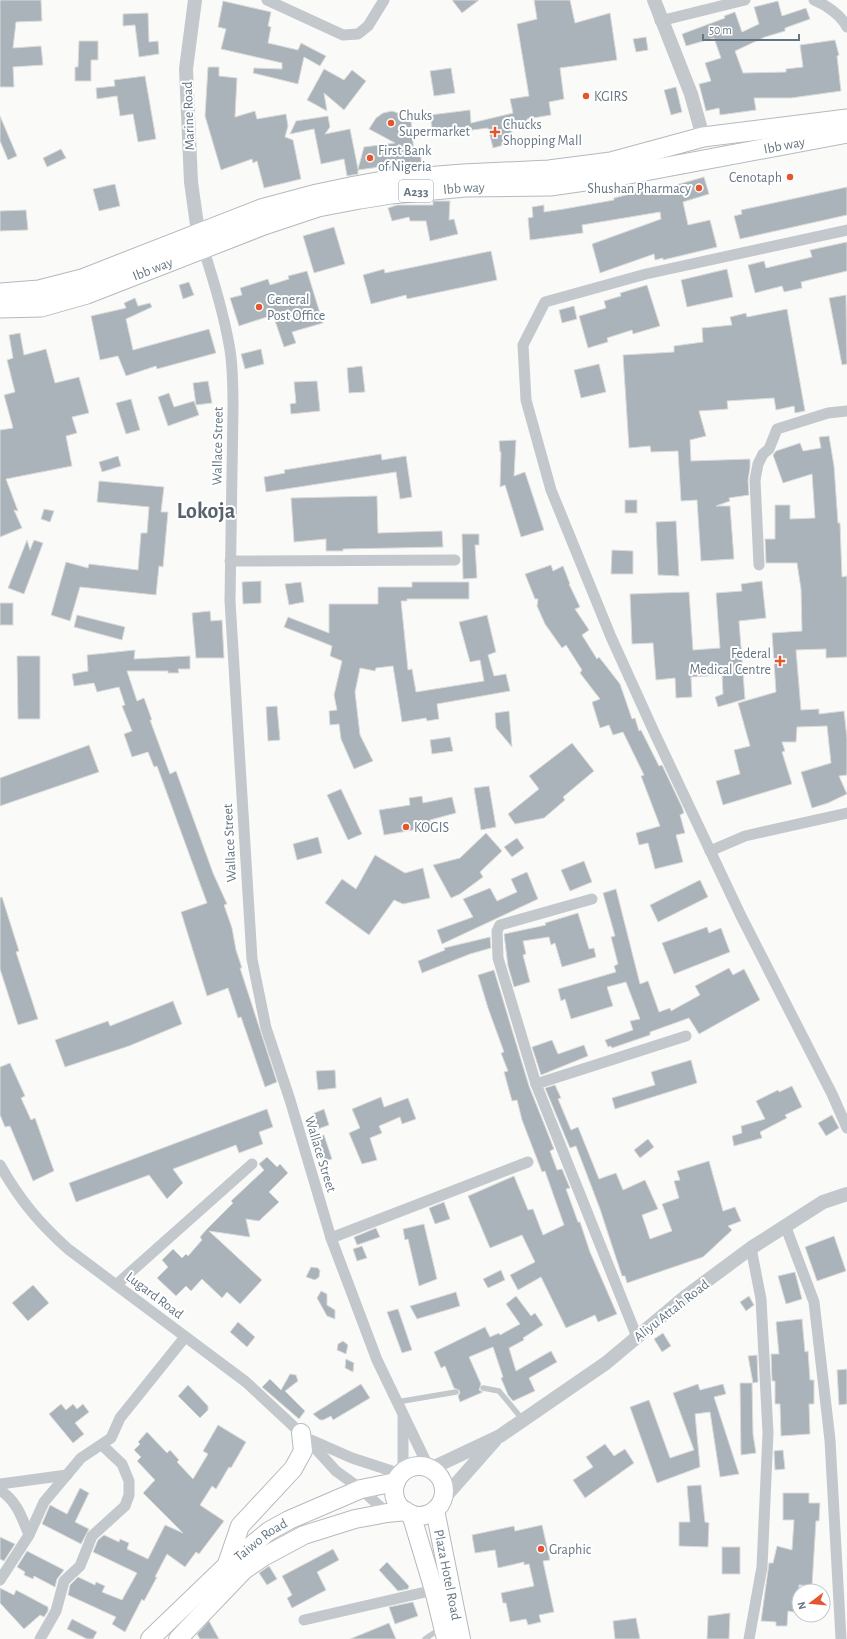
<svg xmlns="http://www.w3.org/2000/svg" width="847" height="1639" font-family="'Alegreya Sans',sans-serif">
	<rect width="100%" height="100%" fill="#fafaf8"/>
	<g fill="#aab3b9" stroke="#dcdcda">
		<polygon points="0,0 41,0 42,21 16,22 13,48 41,46 43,65 13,67 14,87 0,87"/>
		<polygon points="452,0 479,0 462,13"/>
		<polygon points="534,0 570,0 575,23 610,13 617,60 560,68 564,99 549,102 551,115 527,119 528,126 511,128 514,141 504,143 504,145 493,148 488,128 433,135 430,115 470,110 471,123 513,113 510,99 529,96 517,24 537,19"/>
		<polygon points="223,1 271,12 268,26 271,27 268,43 298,50 301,43 326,56 320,66 304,57 298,84 253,73 254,68 282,69 282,63 221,49 226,29 218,27"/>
		<polygon points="778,1 782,16 806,8 810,19 785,28 785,31 765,37 735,51 743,73 786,72 786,69 803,67 800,45 835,40 839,55 837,56 841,91 791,98 754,98 756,110 720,115 719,108 706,111 699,84 711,81 705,63 721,58 714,38 686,46 682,34 725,18 724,16 735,12 742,32 759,24 754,7"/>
		<polygon points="148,13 149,42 158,41 159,54 139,57 135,25 123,26 123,14"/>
		<polygon points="646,37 648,50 636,52 633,39"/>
		<polygon points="79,41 98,41 98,60 91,60 91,81 75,81 75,67 78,67"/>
		<polygon points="208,67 219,67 219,76 237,78 235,117 255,111 257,119 286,114 288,126 285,137 293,140 301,179 264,188 257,161 253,163 252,159 221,170 205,116"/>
		<polygon points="451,68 455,93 434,96 430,71"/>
		<polygon points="324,69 344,80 352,70 366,81 344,110 324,93 327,111 307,100"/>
		<polygon points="145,76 156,139 138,142 133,114 120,116 117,96 97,99 96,88 115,86 114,80"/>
		<polygon points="676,87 682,112 671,115 664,90"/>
		<polygon points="392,111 398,113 399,119 408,118 411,121 414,152 420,151 422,166 387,169 387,166 358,170 358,174 347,176 344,159 321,164 314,129 290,134 296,121 328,116 330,127 325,134 350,129 358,169 364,147 395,143 369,129 376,118 383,113"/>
		<polygon points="0,116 17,156 8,160 0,141"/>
		<polygon points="61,149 66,158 47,167 43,158"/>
		<polygon points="704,177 709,194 683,202 688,225 710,220 717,247 663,260 663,258 655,260 654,254 600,273 592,244 661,219 660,212 582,225 583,233 530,240 528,218 533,217 532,207 544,205 544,212 564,209 614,200 614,198 657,187 658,190"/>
		<polygon points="115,184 120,206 99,211 93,189"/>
		<polygon points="847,187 847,215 740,239 734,216 742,214 741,210"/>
		<polygon points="433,201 450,201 449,220 454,219 458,234 430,241 426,221 410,221 409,217 392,221 388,208 397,205 433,205"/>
		<polygon points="26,210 28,230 0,231 0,211"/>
		<polygon points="334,227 345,264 314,273 303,236"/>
		<polygon points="847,242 847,271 801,282 802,288 784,292 782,286 755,293 748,265 764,261 766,268 812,257 810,250"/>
		<polygon points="491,251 497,280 407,299 406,295 371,304 363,275 384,269 385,273"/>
		<polygon points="727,269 733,297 687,307 681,280"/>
		<polygon points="307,271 323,323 292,332 296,343 284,347 273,315 239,326 230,298 242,295 240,288 268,279 270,285 289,279 288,276"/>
		<polygon points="189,282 194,295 183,299 179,285"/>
		<polygon points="647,285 660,326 633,334 632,330 607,338 608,342 588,348 579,316 606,308 604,301 621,296 620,293"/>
		<polygon points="846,295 847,364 842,365 829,298"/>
		<polygon points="135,298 138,306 150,303 152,307 126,319 133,350 209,329 216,353 157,369 156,366 126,376 118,356 100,360 91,316 126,308 124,303"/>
		<polygon points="574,306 577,319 562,323 559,310"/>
		<polygon points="787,309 805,411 795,413 794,406 776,410 774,398 727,401 728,409 699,411 706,436 690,440 691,461 750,459 750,468 748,480 749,495 729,498 730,501 716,506 730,506 734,559 701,561 697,500 681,501 678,451 651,452 650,446 629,448 623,355 674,352 674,346 703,342 702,328 732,325 730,317 746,313 747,317"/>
		<polygon points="20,333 24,355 46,349 55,383 79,377 89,413 72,417 77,433 66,436 72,466 6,479 18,511 14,510 22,528 0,537 0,430 13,428 4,395 15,392 7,360 13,358 9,335"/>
		<polygon points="261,349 264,364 245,369 241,354"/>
		<polygon points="599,364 606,392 581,398 574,370"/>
		<polygon points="362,366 365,392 349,393 347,368"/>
		<polygon points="208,381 212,403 196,405 193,383"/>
		<polygon points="317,381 320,411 291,414 290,404 296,403 294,382"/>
		<polygon points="169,393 174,407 194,401 199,415 168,426 158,397"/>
		<polygon points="131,399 140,430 126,434 116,403"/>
		<polygon points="829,436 834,466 838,523 840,523 842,577 847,576 847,657 826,658 826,649 796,650 801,710 819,709 819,714 844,711 847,738 847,775 839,776 847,794 828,803 812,808 801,772 831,763 827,726 797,727 796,742 782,742 785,751 782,752 792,784 723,805 716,781 740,774 734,750 750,746 738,703 776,692 772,633 802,631 801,589 797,563 766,563 765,539 775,539 775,505 790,505 790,519 815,518 812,474 783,483 773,455 776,451 800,443 803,451 821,448 819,437"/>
		<polygon points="516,440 514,476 525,472 544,530 521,537 505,485 500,487 501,452 500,452 499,441"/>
		<polygon points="381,454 382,460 406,456 412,497 400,499 396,472 266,492 264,477 285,473 284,470"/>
		<polygon points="118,456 121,466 102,472 99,462"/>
		<polygon points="99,481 164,487 161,512 168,512 163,567 159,566 156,595 80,587 70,621 51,615 66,562 88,568 89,564 138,570 141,533 147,533 149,507 97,502"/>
		<polygon points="377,496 378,533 442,531 443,547 343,549 343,551 326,551 326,539 294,542 291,498"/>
		<rect x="625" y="500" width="12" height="13"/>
		<polygon points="44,509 54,511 50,522 41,519"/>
		<polygon points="676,521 679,576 658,575 656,522"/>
		<polygon points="462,534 479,534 479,545 475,545 477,578 463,579"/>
		<polygon points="27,540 30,550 34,540 43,543 24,594 8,588"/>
		<polygon points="612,550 633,551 633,574 611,574"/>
		<polygon points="551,565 553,571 563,566 570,584 569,584 580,607 575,609 589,630 582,635 597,659 599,657 620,684 632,719 635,718 639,731 641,730 659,766 662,765 682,807 684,813 680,815 685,833 676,835 683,862 655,869 648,843 639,845 636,833 660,826 641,776 644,775 623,732 613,735 609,725 600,728 592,702 600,699 580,673 582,670 566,645 562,648 545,624 537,606 538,599 535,599 525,574"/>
		<polygon points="261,581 261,603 243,604 242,582"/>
		<polygon points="762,581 766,618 739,621 745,699 718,707 715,697 723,694 722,675 691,677 692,697 676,698 675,678 656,680 653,643 632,644 630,594 689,592 693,650 720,648 716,593 742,591 741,584"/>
		<polygon points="301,582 304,602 289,605 285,584"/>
		<polygon points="412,582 469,582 469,599 407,599 407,601 401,601 408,670 412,669 416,692 484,681 480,660 470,662 459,622 487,615 496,652 488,655 494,676 506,674 510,691 437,704 439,719 427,721 426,718 402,722 393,666 376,668 375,671 360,668 355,692 360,735 373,761 354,769 341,739 339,724 330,725 329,711 337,710 334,695 342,661 330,656 332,646 284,627 288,617 329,633 329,604 378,604 378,587 412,587"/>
		<rect x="0" y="603" width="13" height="22"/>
		<polygon points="210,611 211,621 222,620 224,658 196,658 192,613"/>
		<polygon points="77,615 125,627 122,640 74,627"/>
		<polygon points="135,650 134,659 190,656 190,669 178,669 179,673 168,673 168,671 127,671 137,701 144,698 152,720 150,720 170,774 176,771 213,873 227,904 224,905 232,928 236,950 242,968 240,968 277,1082 265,1087 241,1017 238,1018 228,988 207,996 181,912 207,903 157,766 154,767 148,752 132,757 124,734 132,731 122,706 125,705 119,687 97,692 94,683 74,686 72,674 88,671 87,655"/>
		<polygon points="17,656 40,656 40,719 18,719"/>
		<polygon points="277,706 280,740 268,741 266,707"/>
		<polygon points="509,711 512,747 496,728 495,713"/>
		<polygon points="450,737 453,751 432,754 430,740"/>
		<polygon points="572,743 594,771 563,797 565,800 544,818 515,824 508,814 539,789 529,776"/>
		<polygon points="89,745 99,772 0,806 0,778"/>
		<polygon points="489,786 496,827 481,830 474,788"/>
		<polygon points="341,789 362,834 348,840 327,795"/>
		<polygon points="422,796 423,803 452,797 456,813 430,820 431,827 384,835 379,810 410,805 409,798"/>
		<polygon points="486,833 502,851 480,872 483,877 460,894 451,898 433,865 460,858"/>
		<polygon points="318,837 322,853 297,860 293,844"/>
		<polygon points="517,838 524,848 512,857 504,847"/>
		<polygon points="375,855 405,873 423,868 430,898 403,904 394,900 369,935 325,903 342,879 356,889"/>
		<polygon points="584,861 592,882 570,891 561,870"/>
		<polygon points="527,872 538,899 442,944 437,930 473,917 463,899 490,888 497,901 517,892 511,879"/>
		<polygon points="700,880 708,897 658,922 650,905"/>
		<polygon points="616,889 640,984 648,981 659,1012 670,1008 671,1011 700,995 695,986 729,968 733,975 744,969 760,1000 699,1034 689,1018 650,1032 650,1035 612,1048 611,1046 608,1047 605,1040 633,1030 630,1021 640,1019 626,982 607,987 613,1006 571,1019 565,999 561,1001 558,989 616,972 614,966 618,964 611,937 615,936 603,893"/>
		<polygon points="2,897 19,951 16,952 38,1019 18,1025 0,969 0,898"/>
		<polygon points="578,913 589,949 594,948 596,957 562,967 555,943 551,945 549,937 523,941 526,954 523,955 530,982 514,987 508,966 504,934 546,925 545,923"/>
		<polygon points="707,927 709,933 721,928 730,952 674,974 662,943"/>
		<polygon points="490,937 491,948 470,954 422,973 418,961 445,950 444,948"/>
		<polygon points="494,970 529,1086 554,1149 550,1151 557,1170 562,1169 570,1188 566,1189 578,1222 580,1222 590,1252 617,1314 598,1322 595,1315 566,1328 541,1277 518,1290 510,1275 535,1262 522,1235 490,1248 468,1196 514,1176 528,1210 533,1209 543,1235 564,1225 545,1171 542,1172 522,1120 517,1100 512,1101 504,1072 508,1071 501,1053 504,1052 488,1008 478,975"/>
		<polygon points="173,1001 182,1024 129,1046 65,1067 55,1040 108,1021 110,1026"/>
		<polygon points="552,1040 558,1054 584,1045 588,1056 541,1075 532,1047"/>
		<polygon points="691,1060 697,1083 615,1109 612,1098 655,1085 651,1072"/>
		<polygon points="10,1063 25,1096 21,1098 31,1120 35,1118 54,1171 33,1181 10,1126 5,1127 0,1115 0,1067"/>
		<polygon points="335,1070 336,1088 318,1090 316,1071"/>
		<polygon points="555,1085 561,1098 558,1099 571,1130 578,1127 599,1179 616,1173 623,1190 645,1180 658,1209 642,1215 650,1239 672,1231 662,1204 679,1198 674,1181 680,1180 677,1171 709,1161 723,1211 735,1207 741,1221 728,1226 732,1230 703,1257 627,1283 625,1276 622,1276 600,1209 576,1146 570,1148 545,1088"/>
		<polygon points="792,1086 802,1107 785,1115 787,1118 760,1132 762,1138 734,1146 732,1136 742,1133 741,1126 765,1119 756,1101 778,1090 779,1092"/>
		<polygon points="381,1097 384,1107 408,1098 416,1119 402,1124 400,1117 379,1126 382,1133 370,1138 377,1160 362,1164 349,1133 360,1128 352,1109"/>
		<polygon points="267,1109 273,1127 259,1132 263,1144 239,1153 236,1145 173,1169 183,1183 167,1199 149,1175 76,1202 69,1183"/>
		<polygon points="324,1109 329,1125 318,1129 312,1114"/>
		<polygon points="832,1115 839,1128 826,1136 818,1123"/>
		<polygon points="324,1135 332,1159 322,1162 314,1138"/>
		<polygon points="648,1139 654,1147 640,1158 634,1150"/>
		<polygon points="267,1157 277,1167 280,1164 288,1173 269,1192 279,1202 259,1221 246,1219 250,1237 209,1231 262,1280 240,1304 227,1292 222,1298 202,1279 191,1291 186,1286 176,1296 157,1278 168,1267 162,1260 173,1249 182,1258 186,1254 188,1256 202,1240 200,1237 207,1229 233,1203 231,1201 264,1170 259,1164"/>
		<polygon points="444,1202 450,1219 435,1224 429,1208"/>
		<polygon points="424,1224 437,1279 419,1286 408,1239 405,1240 403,1229"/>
		<polygon points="376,1228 380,1237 357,1245 354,1237"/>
		<polygon points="834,1236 846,1271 817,1281 805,1247"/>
		<polygon points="362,1246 367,1258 357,1261 353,1249"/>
		<polygon points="311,1267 318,1268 320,1271 319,1277 315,1280 306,1277"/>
		<polygon points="501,1270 505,1280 488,1288 483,1279"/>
		<polygon points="795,1272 802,1299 786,1304 778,1276"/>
		<polygon points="33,1285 49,1303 28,1321 12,1303"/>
		<polygon points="321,1291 327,1294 327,1305 335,1310 335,1319 327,1316 317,1298"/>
		<polygon points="456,1292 460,1306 417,1319 410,1306"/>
		<polygon points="516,1296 531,1316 535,1313 543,1325 523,1338 524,1340 509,1348 516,1371 551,1351 557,1362 529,1378 535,1391 513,1401 508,1395 501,1378 503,1377 493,1347 469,1357 481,1384 479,1390 483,1392 460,1402 458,1396 460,1393 459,1390 454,1388 445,1366 441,1368 434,1352 485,1327 490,1337 499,1333 500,1335 520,1324 506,1304"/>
		<polygon points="749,1296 754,1305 746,1311 740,1302"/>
		<polygon points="398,1309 412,1350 402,1353 387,1312"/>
		<polygon points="802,1319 805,1352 808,1351 810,1380 814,1380 814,1404 809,1404 810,1434 781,1436 780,1404 775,1404 775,1381 772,1381 771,1354 779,1354 776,1322"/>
		<polygon points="238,1322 255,1337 247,1347 230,1332"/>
		<polygon points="663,1333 671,1346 662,1352 654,1339"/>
		<polygon points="343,1341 348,1345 346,1354 337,1350 338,1344"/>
		<polygon points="757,1355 758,1382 753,1383 748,1356"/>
		<polygon points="346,1359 354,1363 353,1372 345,1368"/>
		<polygon points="847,1369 847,1404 839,1405 837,1370"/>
		<polygon points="290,1374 296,1375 298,1381 285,1391 305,1411 299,1419 262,1387 270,1379 281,1390"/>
		<polygon points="740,1383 752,1383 753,1434 756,1453 741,1455"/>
		<polygon points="361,1384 370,1398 333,1420 331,1416 323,1420 320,1420 313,1414"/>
		<polygon points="698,1384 700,1390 723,1384 726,1394 714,1397 739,1474 720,1477 710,1412 695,1414 700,1467 657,1483 630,1407 649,1400 670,1458 694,1450 673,1393"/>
		<polygon points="188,1385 208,1406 208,1410 200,1418 178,1396"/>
		<polygon points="61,1404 66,1410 73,1404 77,1409 83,1404 89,1412 75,1423 84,1434 73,1443 49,1414"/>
		<polygon points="218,1425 246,1442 231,1468 229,1467 216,1489 212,1486 200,1505 224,1521 199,1554 196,1552 185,1567 167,1554 155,1577 157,1577 144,1601 142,1599 125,1632 112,1624 116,1617 68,1595 70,1585 78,1577 95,1585 96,1582 105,1586 102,1592 122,1600 137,1573 93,1552 98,1540 104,1535 119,1542 120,1539 129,1543 127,1549 148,1559 165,1525 183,1533 143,1493 155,1480 137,1461 141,1457 134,1450 140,1444 138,1442 147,1432 167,1453 170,1450 179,1460 177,1462 193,1479 208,1454 203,1451"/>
		<polygon points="605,1444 614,1456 625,1449 634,1463 585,1498 573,1480 593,1467 586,1457"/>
		<polygon points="783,1450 785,1469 775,1470 774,1451"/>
		<polygon points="701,1485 705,1522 709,1523 708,1547 679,1546 679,1522 690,1522 687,1486"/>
		<polygon points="80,1488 89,1493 75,1522 89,1529 81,1544 42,1524 50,1505 67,1514"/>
		<polygon points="783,1493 809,1493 809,1503 820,1503 819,1521 816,1521 812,1586 799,1585 799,1613 788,1611 787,1626 776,1626 776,1622 761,1621 769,1563 773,1563 777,1546 792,1550 794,1520 783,1520"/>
		<polygon points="542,1525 550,1560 543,1561 554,1612 539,1615 541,1622 528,1625 526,1619 510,1622 506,1603 503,1603 501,1593 534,1586 529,1564 524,1565 524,1562 498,1568 495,1550 475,1553 472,1535 514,1526 515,1531"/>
		<polygon points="0,1537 15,1544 4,1561 0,1559"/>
		<rect x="722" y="1547" width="18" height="27"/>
		<polygon points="333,1549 339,1560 317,1572 326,1590 292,1608 287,1598 292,1595 282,1576"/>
		<polygon points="27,1551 64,1570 57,1579 55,1587 34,1576 33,1579 24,1575 25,1572 17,1567"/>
		<polygon points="387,1562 409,1586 408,1589 398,1591 379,1570"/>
		<polygon points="269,1566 277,1579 267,1585 259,1573"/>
		<polygon points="0,1588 14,1595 16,1590 48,1607 48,1611 44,1617 40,1615 24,1629 0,1603"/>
		<polygon points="413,1602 418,1616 395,1624 389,1607"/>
		<polygon points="730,1613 729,1639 707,1639 708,1616"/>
		<polygon points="636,1618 640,1639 615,1639 613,1621"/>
		<polygon points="72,1619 97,1632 93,1639 87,1639 67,1629"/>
		<polygon points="209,1621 219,1639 200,1639 197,1634"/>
		<polygon points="389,1623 396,1639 350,1639"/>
	</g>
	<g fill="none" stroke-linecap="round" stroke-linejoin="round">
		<g stroke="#b5babe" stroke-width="20">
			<g id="primary">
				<circle cx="419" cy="1491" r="25"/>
				<path id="s1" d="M435,1510L461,1639"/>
				<polyline points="411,1514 434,1590 446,1639"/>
				<polyline points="227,1564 240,1526 293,1469 303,1451 301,1433"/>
				<path id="s2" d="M150,1639L227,1565L269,1531L289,1520L361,1489L396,1482"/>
				<polyline points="178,1639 244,1570 263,1557 304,1535 355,1519 387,1513 406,1511"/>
			</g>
		</g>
		<g stroke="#b4b9bd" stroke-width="21">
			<g id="trunk">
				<polyline points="0,293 39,290 82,279 261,209 317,194 355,186 388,180 463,174 549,170 611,162 703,137 847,119"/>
				<path id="s3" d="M0,308L41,307L87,294L264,225L318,207L360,199L391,194L465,187L550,186L613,177L847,133"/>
			</g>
		</g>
		<g stroke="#c3c8cc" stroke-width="5.5">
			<polyline points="483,1388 499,1391 523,1420"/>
			<polyline points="397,1402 456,1392"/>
			<polyline points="425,1639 441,1628"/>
		</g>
		<g stroke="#c3c8cc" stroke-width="11">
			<polyline points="267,0 343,35 358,34 368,26 384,0"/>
			<path d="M814,0C826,5 841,15 847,27"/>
			<polyline points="660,21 745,0"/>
			<polyline points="847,230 646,274 545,302 523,345 526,400 551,490 611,637 655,734 741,916 832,1094 847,1128"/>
			<path d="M202,244C213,279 224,314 230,350C233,369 233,389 233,408L230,601L252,959L266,1028L290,1100L331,1238L377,1360L428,1466"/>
			<polyline points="230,561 455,560"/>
			<polyline points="759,565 755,480 758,464 763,454 769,449 777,429 828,413 847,411"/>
			<polyline points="710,851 745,836 847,813"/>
			<polyline points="592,899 500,925 497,931 498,958 536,1084 637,1337"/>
			<polyline points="536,1084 686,1036"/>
			<path d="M0,1165C19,1199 39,1223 68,1249L246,1382L305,1437L336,1471L361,1489L387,1513"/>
			<polyline points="785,1225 814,1302 830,1440 841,1639"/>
			<polyline points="331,1238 528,1162"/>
			<polyline points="116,1285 252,1164"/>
			<polyline points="403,1418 403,1472"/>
			<polyline points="311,1440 352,1458 401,1474"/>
			<polyline points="0,1484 67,1475"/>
			<path d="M0,1490C17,1501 22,1518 29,1535"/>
			<polyline points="0,1580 29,1535 44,1502 81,1458 111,1438 120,1418 185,1337"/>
			<polyline points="304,1620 434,1590"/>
			<polyline points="40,1639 56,1611 64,1581 80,1566 92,1536 125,1506 129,1495 129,1481 122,1464 102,1445"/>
			<polyline points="749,1639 762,1567 768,1433 761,1299 751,1248"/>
		</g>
		<g stroke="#c3c8cc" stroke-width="14">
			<polyline points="195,0 186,69 191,182 198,232"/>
			<polyline points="654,0 691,94 703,137"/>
			<polyline points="432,1468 500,1436 606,1363 685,1297 751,1248 823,1202 847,1194"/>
			<polyline points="443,1499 495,1440"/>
		</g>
		<use href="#primary" stroke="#fff" stroke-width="18"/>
		<use href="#trunk" stroke="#fff" stroke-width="19"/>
	</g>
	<g fill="#e4572e" stroke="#fff" stroke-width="1.5">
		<circle cx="586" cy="96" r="4"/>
		<circle cx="391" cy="123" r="4"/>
		<path d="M493 126h4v4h4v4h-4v4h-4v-4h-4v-4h4z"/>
		<circle cx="370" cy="158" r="4"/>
		<circle cx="790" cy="177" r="4"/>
		<circle cx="699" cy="188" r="4"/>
		<circle cx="259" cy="307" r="4"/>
		<path d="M778 655h4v4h4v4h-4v4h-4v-4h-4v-4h4z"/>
		<circle cx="406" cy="827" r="4"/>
		<circle cx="541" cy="1549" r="4"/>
	</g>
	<g text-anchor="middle" stroke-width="4" stroke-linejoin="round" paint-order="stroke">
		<rect fill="#fff" stroke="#939fa8" stroke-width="1" x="399" y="180" width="34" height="22" rx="3"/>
		<g font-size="13" font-weight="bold" fill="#657683">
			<text x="416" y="196">A233</text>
		</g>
		<g font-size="14" fill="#657683" stroke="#fff" text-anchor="start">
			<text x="594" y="101">KGIRS</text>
			<text x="399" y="120">Chuks<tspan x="399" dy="16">Supermarket</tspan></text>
			<text x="503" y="129">Chucks<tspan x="503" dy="16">Shopping Mall</tspan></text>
			<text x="378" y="155">First Bank<tspan x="378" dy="16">of Nigeria</tspan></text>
			<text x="782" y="182" text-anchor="end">Cenotaph</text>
			<text x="691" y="193" text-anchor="end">Shushan Pharmacy</text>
			<text x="267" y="304">General<tspan x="267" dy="16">Post Office</tspan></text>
			<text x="771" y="658" text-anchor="end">Federal<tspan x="771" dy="16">Medical Centre</tspan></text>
			<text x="414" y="832">KOGIS</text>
			<text x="549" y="1554">Graphic</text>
		</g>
		<g font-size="14" fill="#657683" stroke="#fff">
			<text transform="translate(188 116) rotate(-92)" y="5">Marine Road</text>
			<text dy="5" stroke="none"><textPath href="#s3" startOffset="807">Ibb way</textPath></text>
			<text dy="5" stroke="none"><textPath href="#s3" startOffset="483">Ibb way</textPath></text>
			<text dy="5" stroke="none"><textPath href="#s3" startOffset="159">Ibb way</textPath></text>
			<text transform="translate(217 446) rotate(-89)" y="5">Wallace Street</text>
			<text transform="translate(229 843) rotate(-93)" y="5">Wallace Street</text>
			<text transform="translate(321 1154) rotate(73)" y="5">Wallace Street</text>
			<text transform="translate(155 1295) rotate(37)" y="5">Lugard Road</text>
			<text transform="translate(671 1310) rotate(-38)" y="5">Aliyu Attah Road</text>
			<text dy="5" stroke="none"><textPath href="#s2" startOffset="149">Taiwo Road</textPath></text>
			<text dy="5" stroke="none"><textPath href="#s1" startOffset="66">Plaza Hotel Road</textPath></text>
		</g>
		<g font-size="22" font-weight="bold" fill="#57646e" stroke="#fff">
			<text x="206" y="518">Lokoja</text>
		</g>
	</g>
	<g transform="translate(811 1603) rotate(254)"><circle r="19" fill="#ffffff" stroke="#c1c8cd"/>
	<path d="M0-3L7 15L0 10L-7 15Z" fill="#e4572e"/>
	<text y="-6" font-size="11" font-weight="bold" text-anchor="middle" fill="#657683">N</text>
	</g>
	<path d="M703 34v6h96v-6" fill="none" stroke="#657683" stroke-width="2"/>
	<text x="709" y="34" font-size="12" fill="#657683" stroke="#ffffff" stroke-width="3" paint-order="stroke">50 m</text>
</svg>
